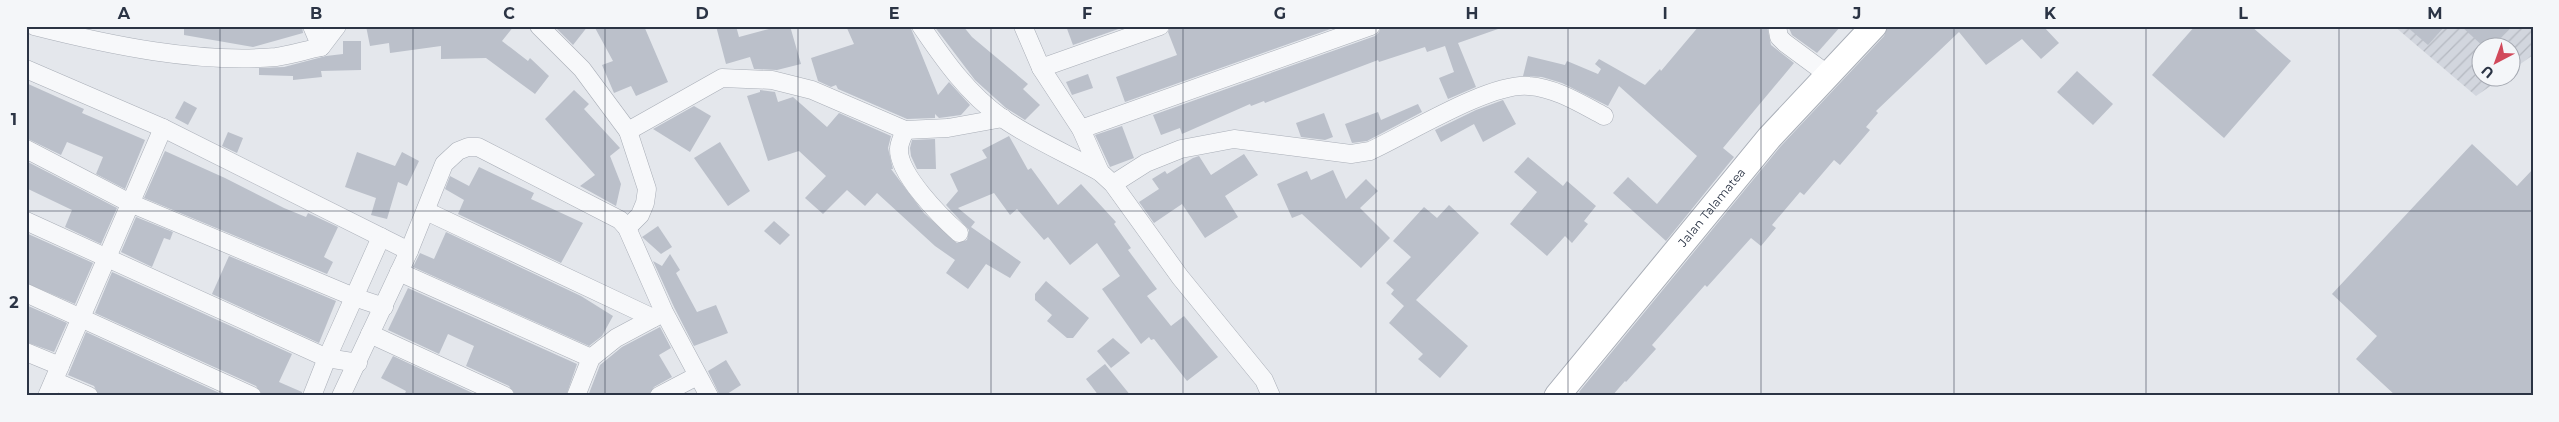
<svg xmlns="http://www.w3.org/2000/svg" width="2559" height="422" font-family="Montserrat,sans-serif">
	<defs>
		<pattern id="industrial-furrows" width="10" height="10" patternUnits="userSpaceOnUse" patternTransform="scale(1.25)"><rect width="10" height="10" fill="#d2d6de"/><path d="M-1 1l2-2M0 10L10 0M9 11l2-2" fill="none" stroke="#b4b8c0"/></pattern>
	</defs>
	<rect width="100%" height="100%" fill="#e4e7ec"/>
	<polygon fill="url(#industrial-furrows)" points="2394,26 2533,26 2533,55 2512,70 2512,48 2482,48 2482,78 2502,78 2476,96"/>
	<g fill="#bbc0ca">
		<polygon points="184,26 302,26 303,33 253,47 184,35"/>
		<polygon points="366,26 514,26 502,41 528,61 530,58 549,76 535,94 486,58 441,59 441,46 390,53 389,43 370,46"/>
		<polygon points="554,26 588,26 573,45"/>
		<polygon points="594,26 644,26 668,82 636,96 631,86 614,93 602,65 613,61"/>
		<polygon points="716,26 736,26 739,37 769,29 768,26 790,26 801,64 777,70 754,69 750,57 726,64"/>
		<polygon points="846,26 910,26 938,95 949,82 970,105 961,115 939,118 935,114 935,118 907,119 838,89 836,85 831,87 818,81 811,58 854,44"/>
		<polygon points="934,26 963,26 972,37 1028,84 1023,89 1040,105 1025,120 1006,108 975,80"/>
		<polygon points="1066,26 1127,26 1073,45"/>
		<polygon points="1170,26 1339,26 1125,102 1116,77 1177,55 1168,32"/>
		<polygon points="1381,26 1497,26 1498,29 1458,43 1476,87 1448,99 1439,78 1454,72 1445,46 1427,52 1425,47 1379,62 1378,60 1265,103 1264,101 1251,106 1250,104 1182,134 1180,128 1161,135 1153,115 1375,36 1379,32"/>
		<polygon points="1699,26 1767,26 1771,45 1794,63 1723,148 1734,157 1666,241 1613,193 1628,177 1657,204 1697,156 1619,86 1608,106 1562,83 1542,77 1523,76 1528,56 1565,65 1567,61 1598,74 1601,69 1595,64 1599,59 1645,85 1660,69 1661,71"/>
		<polygon points="1788,26 1841,26 1817,53 1792,35"/>
		<polygon points="1888,26 2043,26 2059,43 2041,59 2022,39 1986,65 1959,32 1876,111 1878,113 1866,127 1870,130 1840,165 1834,160 1804,195 1800,192 1772,225 1776,228 1761,246 1751,238 1707,287 1705,285 1652,345 1656,349 1626,382 1625,381 1612,396 1583,396 1579,392 1780,147 1884,36"/>
		<polygon points="2195,26 2251,26 2291,61 2224,138 2152,75"/>
		<polygon points="2406,26 2445,26 2428,45"/>
		<polygon points="2461,26 2511,26 2492,48 2485,48"/>
		<polygon points="343,41 361,41 361,70 321,71 322,77 293,80 293,76 259,75 259,68 284,67 326,56 343,54"/>
		<polygon points="2077,71 2113,104 2093,125 2057,92"/>
		<polygon points="1088,74 1093,88 1072,95 1066,82"/>
		<polygon points="26,83 84,109 82,113 145,140 125,189 96,174 103,157 67,142 61,155 26,138"/>
		<polygon points="574,90 589,104 584,109 620,148 610,156 621,184 616,206 580,186 595,175 545,119"/>
		<polygon points="760,90 775,92 778,102 793,97 827,127 839,113 891,136 888,148 893,169 891,169 924,213 957,243 967,240 969,230 946,205 958,191 950,174 987,158 982,150 1009,136 1028,170 1031,168 1058,205 1081,184 1116,222 1114,224 1131,248 1128,250 1157,289 1147,296 1171,326 1184,316 1218,357 1187,381 1154,339 1151,340 1149,337 1141,344 1102,289 1120,276 1097,243 1070,265 1048,237 1044,240 1017,209 1010,215 994,193 958,208 975,222 971,227 1021,262 1010,278 986,264 968,289 946,273 955,260 935,246 877,193 865,206 847,190 823,214 805,198 826,176 799,151 768,161 747,96 760,92"/>
		<polygon points="1503,100 1516,124 1483,142 1474,124 1441,142 1435,130 1476,110"/>
		<polygon points="184,101 197,108 188,125 175,118"/>
		<polygon points="1418,104 1422,112 1367,141 1352,143 1345,124 1378,112 1381,120"/>
		<polygon points="694,106 711,116 690,152 653,129"/>
		<polygon points="1324,113 1333,137 1325,140 1301,137 1296,123"/>
		<polygon points="1122,126 1134,158 1110,167 1095,135"/>
		<polygon points="228,132 243,138 237,153 222,146"/>
		<polygon points="935,139 936,169 917,169 911,156 910,148 912,140"/>
		<polygon points="720,142 750,191 728,206 694,158"/>
		<polygon points="2472,144 2517,186 2533,169 2533,396 2396,396 2356,359 2377,336 2332,294"/>
		<polygon points="165,151 225,178 284,208 306,217 308,213 338,227 324,257 333,262 327,274 144,198"/>
		<polygon points="357,152 395,166 402,152 419,161 407,186 398,182 387,219 371,215 376,198 345,187"/>
		<polygon points="1244,154 1258,175 1225,196 1238,217 1205,238 1182,204 1154,223 1139,202 1159,189 1152,179 1165,171 1167,174 1193,158 1199,156 1211,175"/>
		<polygon points="1528,157 1563,186 1567,181 1596,206 1584,221 1588,224 1572,243 1565,236 1547,256 1510,224 1537,192 1514,172"/>
		<polygon points="26,161 117,208 101,244 65,227 72,210 26,188"/>
		<polygon points="479,167 534,193 531,199 583,223 561,263 458,214 464,200 445,189 450,176 469,186"/>
		<polygon points="1333,170 1346,199 1366,179 1378,191 1360,208 1390,238 1361,268 1302,214 1292,218 1277,184 1307,171 1311,180"/>
		<polygon points="1449,205 1479,233 1416,300 1468,346 1440,378 1418,359 1423,354 1389,323 1404,306 1391,294 1394,290 1386,283 1411,257 1393,241 1424,207 1437,218"/>
		<polygon points="136,217 173,232 170,240 164,238 152,267 121,252"/>
		<polygon points="774,221 790,235 780,245 764,231"/>
		<polygon points="658,226 672,247 661,254 642,237"/>
		<polygon points="446,232 581,296 613,316 602,336 589,346 413,267 420,253 434,259"/>
		<polygon points="26,233 93,263 75,304 26,283"/>
		<polygon points="670,254 680,270 676,273 697,312 716,305 728,333 694,346 674,307 653,261 662,266"/>
		<polygon points="229,256 336,301 319,343 212,294"/>
		<polygon points="112,272 292,354 279,382 302,392 302,396 263,396 256,386 95,313"/>
		<polygon points="1046,281 1089,318 1073,338 1067,338 1047,321 1052,315 1035,300 1035,294"/>
		<polygon points="408,288 577,364 566,396 516,396 509,386 466,366 474,346 448,334 439,354 388,330"/>
		<polygon points="26,305 67,323 54,352 26,342"/>
		<polygon points="660,327 671,348 659,355 672,377 654,387 648,396 588,396 600,365 622,347"/>
		<polygon points="86,332 226,396 99,396 94,386 68,375"/>
		<polygon points="1113,338 1130,353 1111,368 1097,351"/>
		<polygon points="393,356 479,396 404,396 406,391 381,378"/>
		<polygon points="726,360 741,385 724,396 720,396 708,371"/>
		<polygon points="1105,364 1131,396 1099,396 1086,379"/>
	</g>
	<g fill="none" stroke-linecap="round" stroke-linejoin="round">
		<g stroke="#a9aeb7" stroke-width="19">
			<g id="street">
				<path d="M34,26C109,45 199,64 276,57C291,55 306,50 321,47L337,26"/>
				<polyline points="312,26 321,47"/>
				<polyline points="539,26 582,69 628,131 647,189 645,203 640,215 627,228"/>
				<path d="M921,26C944,60 968,94 1002,118C1032,139 1068,154 1100,172L1113,184L1180,277L1264,380L1271,396"/>
				<polyline points="1023,26 1041,68 1081,129 1100,172"/>
				<polyline points="1777,26 1779,37 1785,43 1827,74"/>
				<polyline points="1041,68 1160,26"/>
				<polyline points="26,69 163,128 409,251"/>
				<polyline points="1081,129 1371,26"/>
				<path d="M905,130C903,136 899,143 899,149C898,174 941,217 959,233"/>
				<polyline points="628,131 722,78 772,80 812,90 905,130 948,128 1003,118"/>
				<polyline points="26,149 130,203 354,297 384,307"/>
				<path d="M1113,184L1146,163L1181,149L1234,139L1351,154L1370,151C1409,133 1491,82 1529,86C1556,88 1581,104 1604,116"/>
				<polyline points="426,211 653,318"/>
				<polyline points="26,221 327,358 358,363"/>
				<polyline points="399,272 591,358"/>
				<polyline points="26,293 252,396"/>
				<polyline points="370,334 505,396"/>
				<polyline points="26,352 60,366"/>
				<polyline points="54,381 89,396"/>
				<polyline points="47,396 163,128"/>
				<polyline points="312,396 327,358 381,237"/>
				<polyline points="341,396 409,251 444,164 458,151 468,147 478,147 620,220 627,228 664,312 709,396"/>
				<polyline points="576,396 591,358 616,338 659,315"/>
				<polyline points="659,396 697,376"/>
			</g>
		</g>
		<g stroke="#a9aeb7" stroke-width="27">
			<g id="secondary">
				<path id="s1" d="M1557,396L1769,138L1874,26"/>
			</g>
		</g>
		<use href="#street" stroke="#f7f8fa" stroke-width="18"/>
		<use href="#secondary" stroke="#fff" stroke-width="25"/>
	</g>
	<path fill="none" stroke="#2b3445" stroke-width="1" stroke-opacity="0.55" d="M220,26V396M413,26V396M605,26V396M798,26V396M991,26V396M1183,26V396M1376,26V396M1568,26V396M1761,26V396M1954,26V396M2146,26V396M2339,26V396M26,211H2533"/>
	<g text-anchor="middle" stroke-width="5" stroke-linejoin="round" paint-order="stroke">
		<g font-size="12" fill="#2b3445" stroke="#f4f6f9">
			<text dy="4" stroke="none"><textPath href="#s1" startOffset="244">Jalan Talamatea</textPath></text>
		</g>
	</g>
	<rect width="2559" height="422" fill="none" stroke="#f4f6f9" stroke-width="55"/>
	<g transform="translate(2496 62) rotate(221)"><circle r="24" fill="#f4f6f9" stroke="#a4a8b1"/>
	<path d="M0-4L9 19L0 12L-9 19Z" fill="#d1495b"/>
	<text y="-8" font-size="14" font-weight="bold" text-anchor="middle" fill="#2b3445">U</text>
	</g>
	<rect x="28" y="28" width="2504" height="366" fill="none" stroke="#2b3445" stroke-width="2"/>
	<g font-size="16" text-anchor="middle" font-weight="bold" fill="#2b3445">
		<text x="124" y="19">A</text>
		<text x="316" y="19">B</text>
		<text x="509" y="19">C</text>
		<text x="702" y="19">D</text>
		<text x="894" y="19">E</text>
		<text x="1087" y="19">F</text>
		<text x="1280" y="19">G</text>
		<text x="1472" y="19">H</text>
		<text x="1665" y="19">I</text>
		<text x="1857" y="19">J</text>
		<text x="2050" y="19">K</text>
		<text x="2243" y="19">L</text>
		<text x="2435" y="19">M</text>
		<text x="14" y="125">1</text>
		<text x="14" y="308">2</text>
	</g>
</svg>
